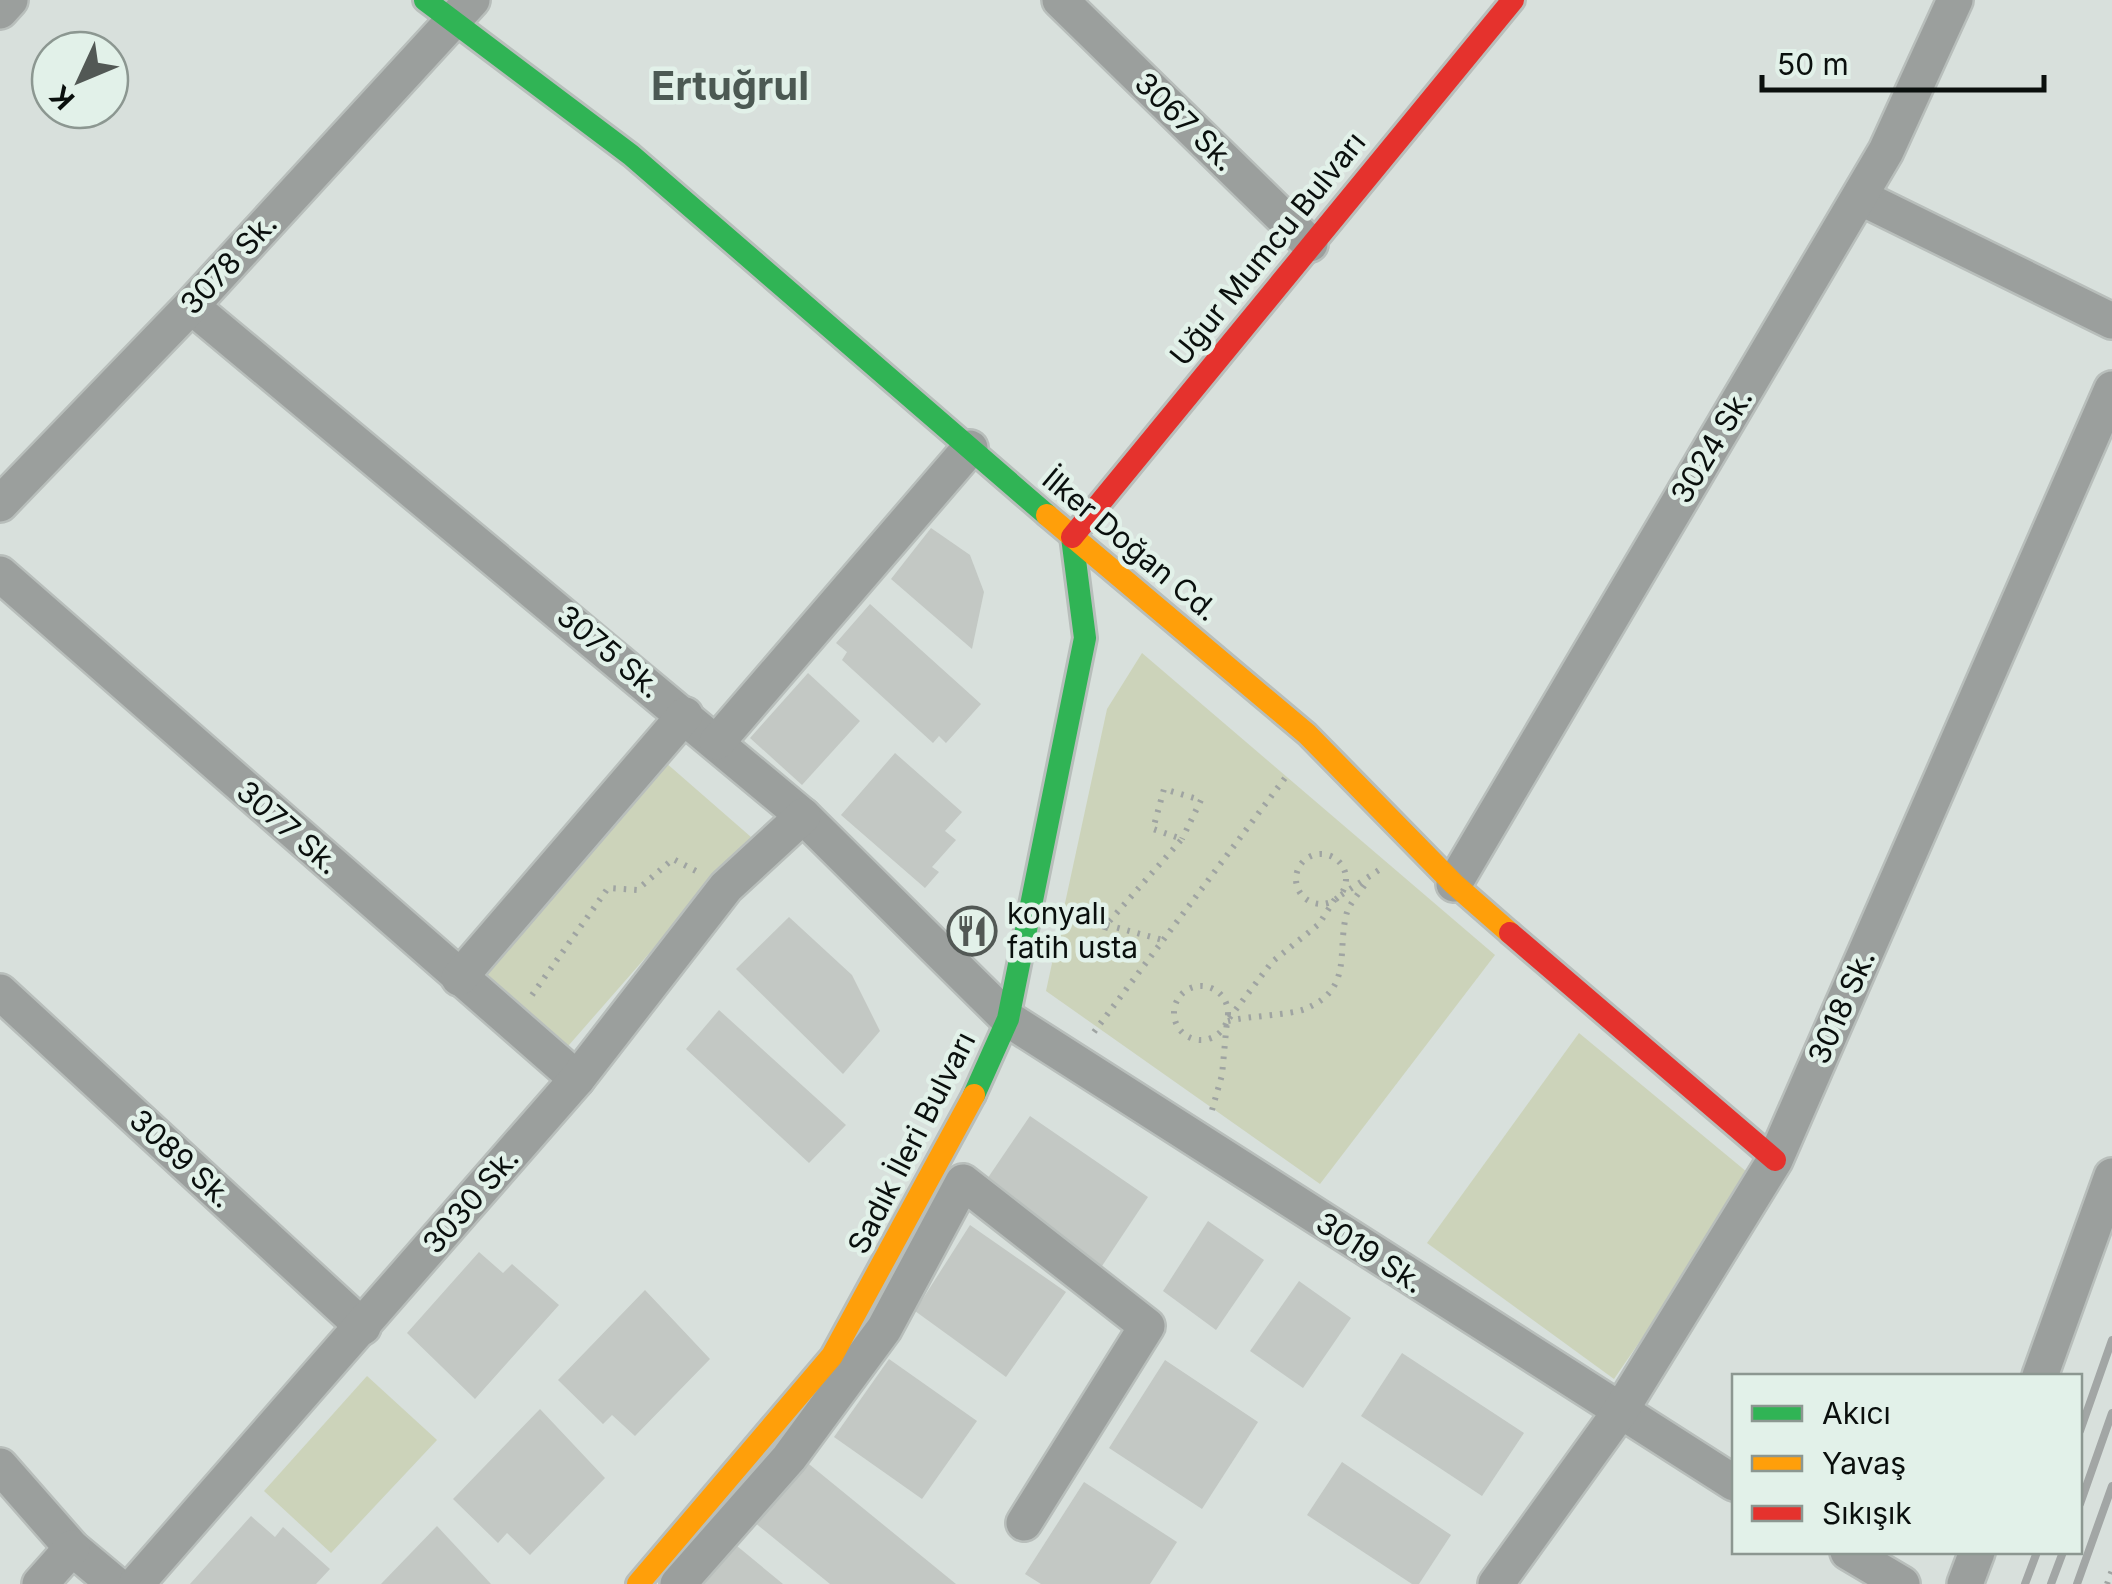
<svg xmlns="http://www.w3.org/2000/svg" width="2112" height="1584" font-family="Inter,sans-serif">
	<rect width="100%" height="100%" fill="#d8e0dc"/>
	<g fill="#ccd3ba">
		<polygon points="1142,653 1495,955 1320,1184 1046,991 1107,709"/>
		<polygon points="665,762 751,837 562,1053 478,982"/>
		<polygon points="1579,1033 1753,1177 1614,1379 1427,1243"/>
		<polygon points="367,1376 437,1440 331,1553 264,1491"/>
	</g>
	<g fill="#c3c8c4">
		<polygon points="931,528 970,555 984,592 972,649 891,579"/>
		<polygon points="870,604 981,704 946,743 939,736 933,743 842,660 847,652 836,643"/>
		<polygon points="808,673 860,721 802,785 750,738"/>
		<polygon points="895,753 962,812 945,831 956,840 932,867 939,872 925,888 841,815"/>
		<polygon points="789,917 852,975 880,1031 843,1074 736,969"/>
		<polygon points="719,1010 846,1125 809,1163 686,1049"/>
		<polygon points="1030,1116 1148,1197 1102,1266 983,1185"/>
		<polygon points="1208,1221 1264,1260 1216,1330 1163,1291"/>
		<polygon points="970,1225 1066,1292 1006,1377 915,1311"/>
		<polygon points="479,1252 503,1273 512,1264 559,1305 475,1399 407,1333"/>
		<polygon points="1299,1281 1351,1318 1303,1388 1250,1351"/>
		<polygon points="645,1290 710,1359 635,1436 612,1415 603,1424 558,1380"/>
		<polygon points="1402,1353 1524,1433 1482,1496 1361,1416"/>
		<polygon points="889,1359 977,1421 922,1499 834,1437"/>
		<polygon points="1165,1360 1258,1422 1202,1509 1109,1448"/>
		<polygon points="540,1409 605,1478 530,1555 507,1533 498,1543 453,1499"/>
		<polygon points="804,1460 956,1584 830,1584 754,1522"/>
		<polygon points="1342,1462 1451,1535 1419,1584 1412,1584 1307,1515"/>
		<polygon points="1084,1482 1177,1542 1150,1584 1041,1584 1025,1574"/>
		<polygon points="251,1516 275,1537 283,1527 330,1569 316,1584 190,1584"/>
		<polygon points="437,1526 491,1584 381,1584"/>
		<polygon points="737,1546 783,1584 704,1584"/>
	</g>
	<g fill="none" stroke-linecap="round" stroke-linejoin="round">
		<g stroke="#b8bebb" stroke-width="40">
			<g id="street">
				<polyline points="1060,0 1310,244"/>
				<polyline points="0,11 10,0"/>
				<polyline points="1860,197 2112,321"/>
				<polyline points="191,306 803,816 1008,1019 1734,1483"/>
				<polyline points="0,504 191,306 472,0"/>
				<polyline points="0,574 577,1079"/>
				<polyline points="717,742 970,448"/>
				<polyline points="1454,884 1886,151 1955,0"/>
				<polyline points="459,978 685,715"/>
				<polyline points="0,992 363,1327"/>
				<polyline points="2040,1376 2112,1176"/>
				<polyline points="0,1466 72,1548 115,1584"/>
				<polyline points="1848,1552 1902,1584"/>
				<polyline points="40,1584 72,1548"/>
				<polyline points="136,1584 577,1079 726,887 803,816"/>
				<polyline points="678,1584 789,1458 884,1329 963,1182 1147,1326 1024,1523"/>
				<polyline points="1496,1584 1619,1413 1775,1160 2112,389"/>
				<polyline points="1965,1584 1977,1552"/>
			</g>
		</g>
		<g stroke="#b8bebb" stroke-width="28">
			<g id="fast">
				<polyline points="425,0 631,155 1047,515"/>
				<polyline points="974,1095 1008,1019 1085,638 1072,537"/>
			</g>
		</g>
		<g stroke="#b8bebb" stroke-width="28">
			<g id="slow">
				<polyline points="1047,515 1307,734 1454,884 1510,933"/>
				<polyline points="638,1584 832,1356 974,1095"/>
			</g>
		</g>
		<g stroke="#b8bebb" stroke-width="28">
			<g id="jam">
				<polyline points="1072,537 1513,0"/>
				<polyline points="1510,933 1775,1160"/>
			</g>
		</g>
		<g stroke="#9fa4a2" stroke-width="6" stroke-dasharray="2.5 8" stroke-linecap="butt">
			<circle cx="1321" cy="879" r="25"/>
			<polyline points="1107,925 1163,940"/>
			<polyline points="1098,950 1106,925 1182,839 1153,829 1164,789 1201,800 1182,839"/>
			<circle cx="1201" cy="1013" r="27"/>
			<polyline points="532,995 608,888 637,890 673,859 696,871"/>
			<path d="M1228,1021C1248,1016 1291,1015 1305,1009C1353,989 1337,954 1346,916C1348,905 1360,892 1366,883"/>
			<polyline points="1094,1032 1288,774"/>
			<polyline points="1212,1110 1222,1075 1227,1021 1272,962 1319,924 1335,899 1382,868"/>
			<polyline points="2107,1584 2112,1570"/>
		</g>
		<use href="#street" stroke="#9b9f9d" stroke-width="35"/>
		<use href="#fast" stroke="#30b455" stroke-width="22"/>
		<use href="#slow" stroke="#ff9f0a" stroke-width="22"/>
		<use href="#jam" stroke="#e5322d" stroke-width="22"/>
		<g stroke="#a2a6a5" stroke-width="8">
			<polyline points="2080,1431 2112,1340"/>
			<polyline points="2080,1504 2112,1413"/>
			<polyline points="2025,1584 2037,1552"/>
			<polyline points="2051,1584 2063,1552"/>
			<polyline points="2077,1584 2112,1486"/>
		</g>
	</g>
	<defs>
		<g id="restaurant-ring" transform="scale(2.5)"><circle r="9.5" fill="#e2f1e9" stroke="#525855" stroke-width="1.5"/><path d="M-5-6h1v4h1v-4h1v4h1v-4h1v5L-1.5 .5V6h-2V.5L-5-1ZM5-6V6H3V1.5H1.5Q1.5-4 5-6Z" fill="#525855"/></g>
	</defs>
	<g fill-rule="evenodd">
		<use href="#restaurant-ring" x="972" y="931"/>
	</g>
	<g text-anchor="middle" stroke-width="9" stroke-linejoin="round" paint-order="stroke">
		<g font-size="30" fill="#0a0f0d" stroke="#e2f1e9">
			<text transform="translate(1185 122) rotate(44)" y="10">3067 Sk.</text>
			<text transform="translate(1268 249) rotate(-51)" y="10">Uğur Mumcu Bulvarı</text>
			<text transform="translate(229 264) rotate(-47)" y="10">3078 Sk.</text>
			<text transform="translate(1712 446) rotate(-59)" y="10">3024 Sk.</text>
			<text transform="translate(1130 545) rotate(40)" y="10">İlker Doğan Cd.</text>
			<text transform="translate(609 652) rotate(40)" y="10">3075 Sk.</text>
			<text transform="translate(288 828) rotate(41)" y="10">3077 Sk.</text>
			<text transform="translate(1842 1007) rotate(-66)" y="10">3018 Sk.</text>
			<text transform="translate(912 1143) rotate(-63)" y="10">Sadık İleri Bulvarı</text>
			<text transform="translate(181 1159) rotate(43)" y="10">3089 Sk.</text>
			<text transform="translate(471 1201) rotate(-49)" y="10">3030 Sk.</text>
			<text transform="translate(1370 1253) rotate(33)" y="10">3019 Sk.</text>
		</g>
		<g font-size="30" fill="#0a0f0d" stroke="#e2f1e9" text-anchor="start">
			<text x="1007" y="924">konyalı<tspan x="1007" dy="34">fatih usta</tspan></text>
		</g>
		<g font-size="40" font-weight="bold" fill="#4c5953" stroke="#e2f1e9">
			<text x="730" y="100">Ertuğrul</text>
		</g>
	</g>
	<rect x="1732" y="1374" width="350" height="180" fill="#e2f1e9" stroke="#8c9791" stroke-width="2.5"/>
	<rect x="1752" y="1406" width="50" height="15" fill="#30b455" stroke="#8c9791" stroke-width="2.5"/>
	<text x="1822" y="1424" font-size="30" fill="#0a0f0d">Akıcı</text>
	<rect x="1752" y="1456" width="50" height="15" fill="#ff9f0a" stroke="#8c9791" stroke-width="2.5"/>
	<text x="1822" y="1474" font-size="30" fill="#0a0f0d">Yavaş</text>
	<rect x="1752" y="1506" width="50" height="15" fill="#e5322d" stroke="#8c9791" stroke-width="2.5"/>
	<text x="1822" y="1524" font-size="30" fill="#0a0f0d">Sıkışık</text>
	<g transform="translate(80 80) rotate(226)"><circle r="48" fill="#e2f1e9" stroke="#8c9791" stroke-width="2.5"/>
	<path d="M0-8L18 38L0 25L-18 38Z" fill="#525855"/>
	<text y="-15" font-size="28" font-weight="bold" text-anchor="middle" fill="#0a0f0d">K</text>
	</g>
	<path d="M1762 75v15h282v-15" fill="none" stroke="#0a0f0d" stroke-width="5"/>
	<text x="1777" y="75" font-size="30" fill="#0a0f0d" stroke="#e2f1e9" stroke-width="8" paint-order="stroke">50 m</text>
</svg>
